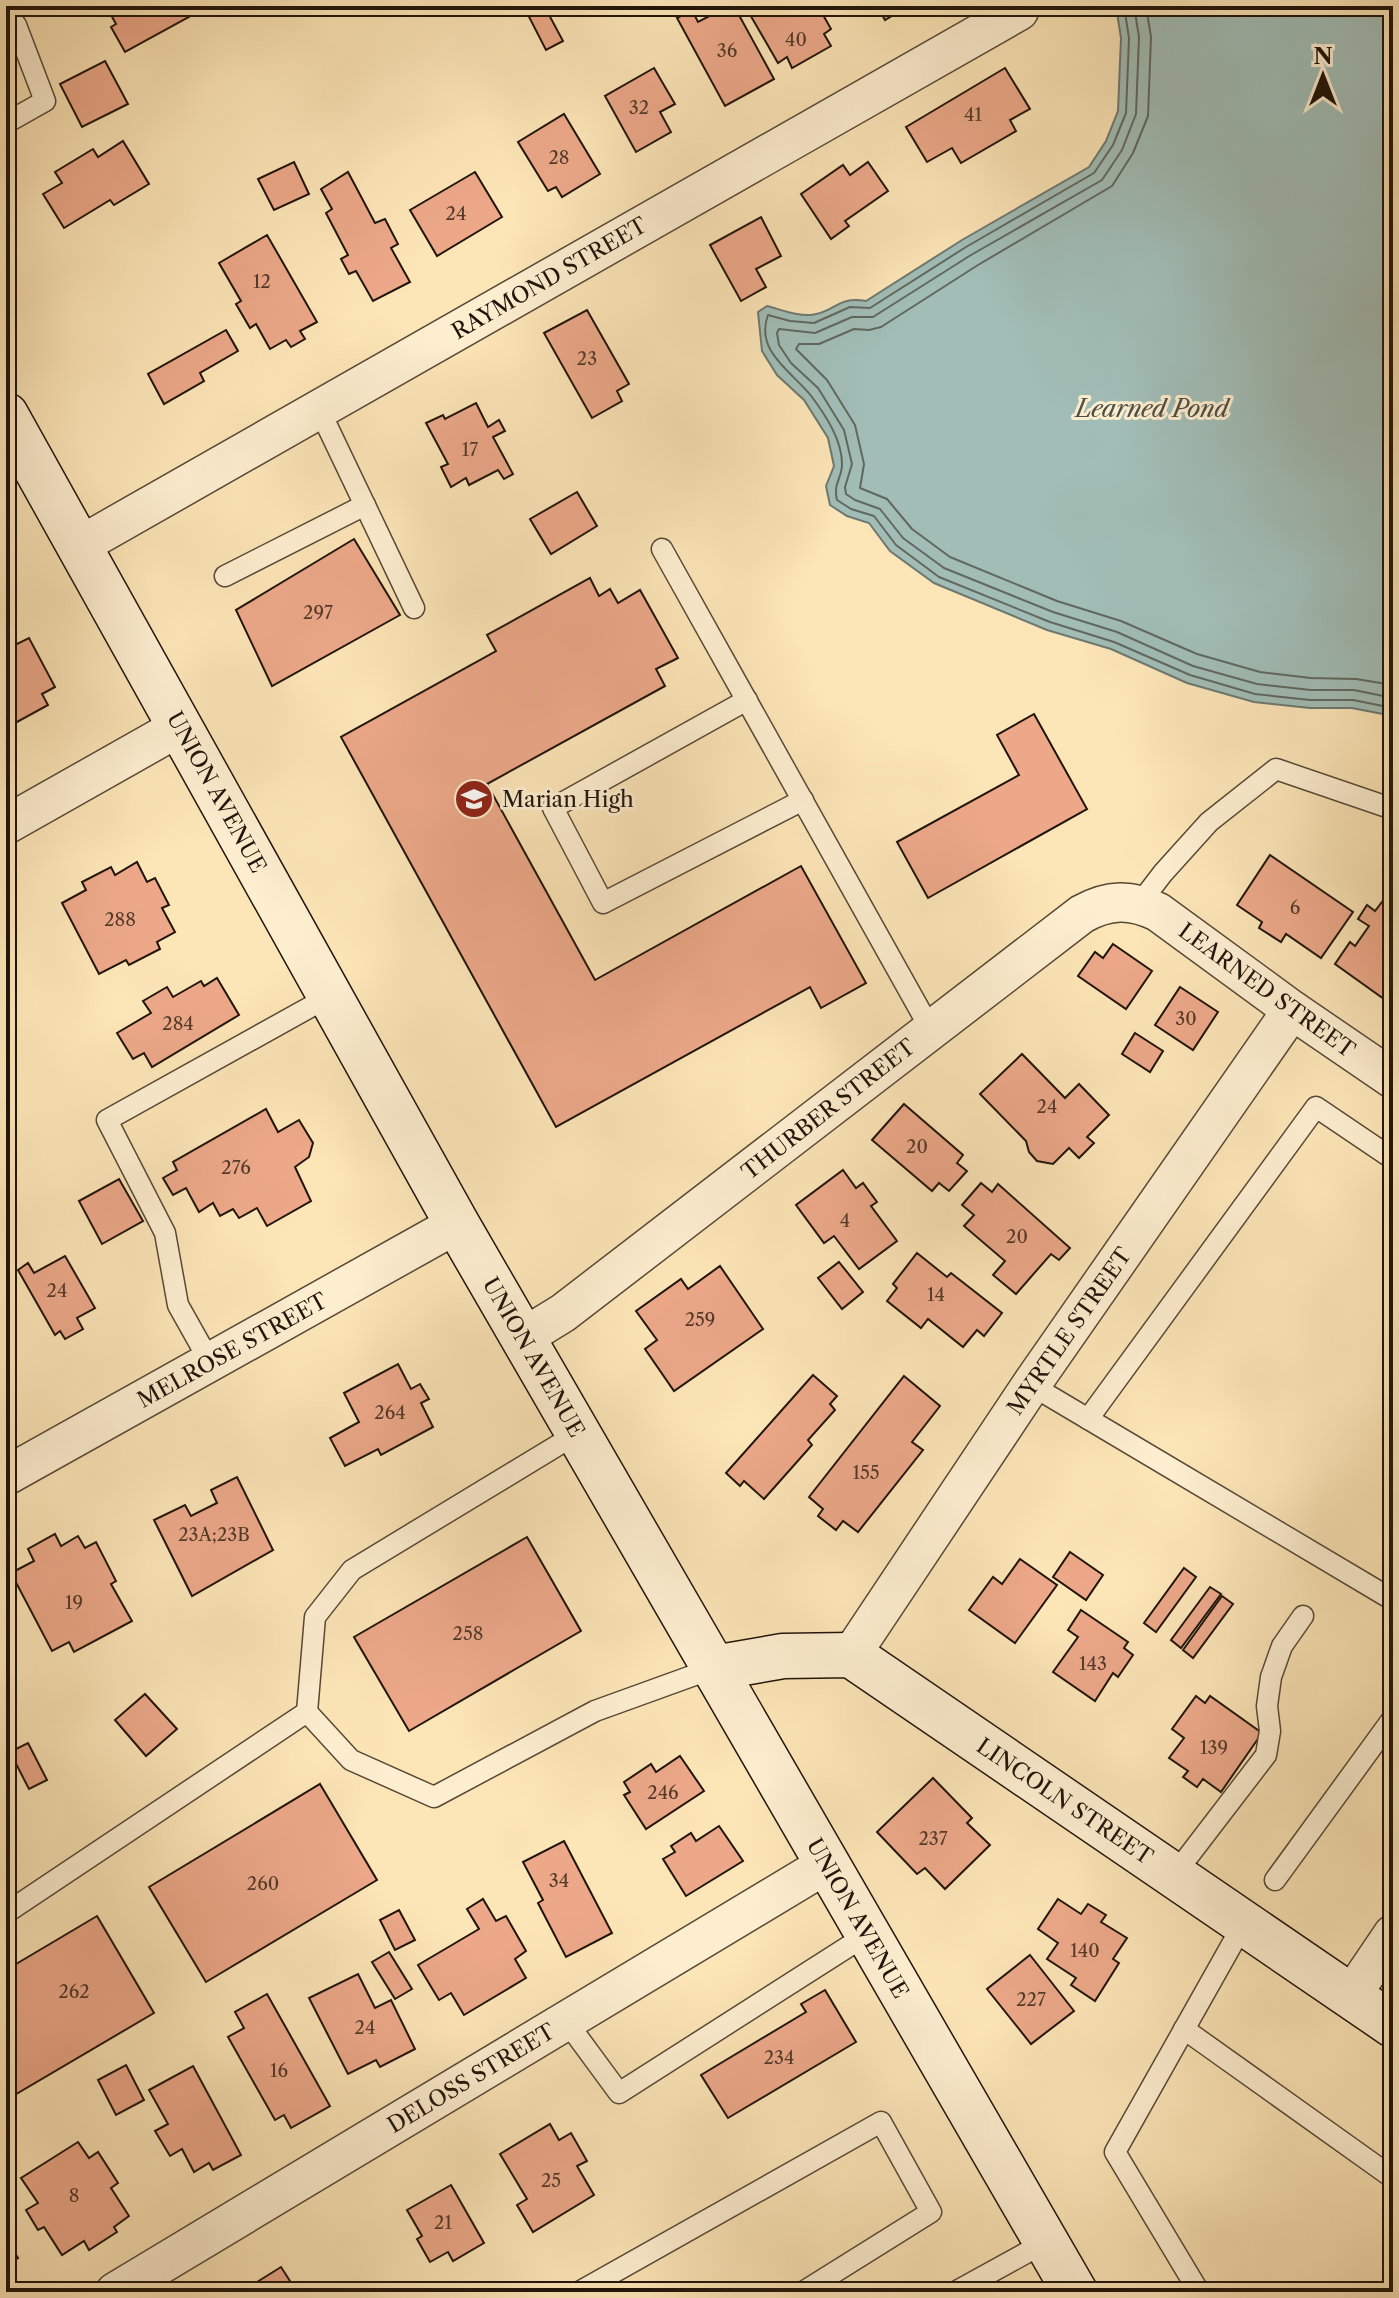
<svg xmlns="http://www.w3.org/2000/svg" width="1399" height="2298" font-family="'Libre Caslon Text',serif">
	<rect width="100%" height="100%" fill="#fce5b7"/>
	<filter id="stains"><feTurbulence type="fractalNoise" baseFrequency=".0025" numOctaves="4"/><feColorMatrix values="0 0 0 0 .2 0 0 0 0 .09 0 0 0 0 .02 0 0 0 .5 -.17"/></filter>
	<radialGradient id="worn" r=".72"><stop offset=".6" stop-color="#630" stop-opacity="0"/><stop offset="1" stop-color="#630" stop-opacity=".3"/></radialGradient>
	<path fill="#a1bdb6" stroke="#6d7971" stroke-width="2" d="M1116,6H1393V716L1352,708H1310L1254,702L1187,683L1111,649L1047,630L934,583L890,551L869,523L847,516L830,505L826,486L834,466L828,438L804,400L777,375L762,351L758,312L767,306C782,310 796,316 811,315C835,313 836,296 866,301L962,240L1089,167L1106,141L1118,111L1121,38Z"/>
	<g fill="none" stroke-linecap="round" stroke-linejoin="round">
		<g stroke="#606860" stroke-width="2">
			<path d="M1124,6L1129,38L1126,113L1113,145L1094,173L966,247L870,308L850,307L814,323L790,321L768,315C754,352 794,373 812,397C826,416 842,440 842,464C842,479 833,482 837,500L851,509L874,516L896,545L939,577L1050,622L1114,642L1190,675L1255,694L1310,700H1353L1393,708"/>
			<polyline points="1134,6 1139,37 1136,114 1122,150 1102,180 971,255 873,317 852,317 815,333 779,329 777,333 779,345 791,363 818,388 844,430 852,464 845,487 846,494 855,500 880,509 903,538 944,568 1053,612 1117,632 1193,666 1257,684 1311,690 1354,690 1393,698"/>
			<polyline points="1146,6 1151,37 1148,116 1133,153 1112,186 978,265 881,327 869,330 854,329 819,344 799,344 796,349 827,380 855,425 864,464 860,488 887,499 912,529 950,557 1057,601 1121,621 1197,654 1260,672 1311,678 1356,679 1393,685"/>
		</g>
	</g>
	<g fill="#eca889" stroke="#20140a" stroke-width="2">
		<polygon points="106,6 182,6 189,17 125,52 111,27 116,24"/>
		<polygon points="552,6 554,10 548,13 563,41 546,50 524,7"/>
		<polygon points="729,6 734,6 774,79 725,106 677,18 692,10 698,22"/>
		<polygon points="745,6 818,6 831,29 824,34 831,46 792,68 787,57 778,63"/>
		<polygon points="877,6 908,6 885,20"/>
		<polygon points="105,61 128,104 82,127 60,84"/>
		<polygon points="654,68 675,104 660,112 671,132 636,152 605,96"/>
		<polygon points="1005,68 1030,109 1010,120 1016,131 961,163 952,148 927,162 906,127"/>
		<polygon points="564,114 600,174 562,197 556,187 548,191 518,142"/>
		<polygon points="123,141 149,184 114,205 110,200 64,228 43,194 62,183 55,172 93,149 98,157"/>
		<polygon points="294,162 309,194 274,210 258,179"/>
		<polygon points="868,162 888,191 845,221 849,226 831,239 801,194 843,165 850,175"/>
		<polygon points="348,172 375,223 385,219 398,244 391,248 410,282 373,301 356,271 349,274 341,259 348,255 326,213 332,209 321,189"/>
		<polygon points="475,172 502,217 437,256 410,210"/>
		<polygon points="761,217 781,256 756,269 766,287 741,301 710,245"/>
		<polygon points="267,235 317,322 300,331 305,339 291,347 286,340 270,349 256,324 250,328 236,304 241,301 219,263"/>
		<polygon points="587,310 629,384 617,391 622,401 592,418 544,333"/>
		<polygon points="226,330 238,351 200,373 204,381 164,404 148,374"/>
		<polygon points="476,403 488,427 499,420 505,431 493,437 513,474 504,479 498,470 469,485 466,478 451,487 441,467 448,464 426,423 443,415 445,419"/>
		<polygon points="577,492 597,526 551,554 530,519"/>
		<polygon points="354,539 400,615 272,686 236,610"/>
		<polygon points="590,578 599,596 610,589 618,603 640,590 678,658 656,669 665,686 487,784 595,980 801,866 866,983 821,1008 810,987 556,1127 341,737 496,651 487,635"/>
		<polygon points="12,636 17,644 29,638 55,687 42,694 48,705 6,728 6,639"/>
		<polygon points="1034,714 1087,809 928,898 897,842 1019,775 997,735"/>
		<polygon points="1270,855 1353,912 1321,958 1286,934 1281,942 1259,928 1262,922 1237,905"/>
		<polygon points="137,862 147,882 155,878 169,905 162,908 175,932 157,942 160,949 129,965 126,960 99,974 62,903 86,890 82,882 111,867 115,875"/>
		<polygon points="1382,902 1393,910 1391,1004 1335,964 1350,942 1355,946 1369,926 1358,919 1367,905 1375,911"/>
		<polygon points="1113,944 1152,971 1126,1009 1078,976 1095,952 1103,958"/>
		<polygon points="217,978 239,1015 152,1067 144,1053 133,1059 117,1033 151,1013 143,1001 167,987 173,997 201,981 204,986"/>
		<polygon points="1180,987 1218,1012 1193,1050 1155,1025"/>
		<polygon points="1135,1033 1163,1051 1150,1072 1122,1054"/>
		<polygon points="1022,1054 1065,1098 1079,1084 1109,1115 1087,1137 1094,1143 1079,1158 1069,1148 1053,1164 1037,1161 1029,1152 1026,1141 980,1094"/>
		<polygon points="904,1104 963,1155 957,1163 967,1171 949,1191 939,1183 932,1191 872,1140"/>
		<polygon points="266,1109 278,1132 299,1120 313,1143 309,1157 295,1167 311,1201 267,1226 257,1208 239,1218 233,1209 220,1216 213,1203 199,1212 186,1188 173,1195 163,1178 177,1170 173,1162"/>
		<polygon points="843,1170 856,1188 863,1183 877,1202 871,1206 897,1241 859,1269 834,1236 824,1243 796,1205"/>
		<polygon points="119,1179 143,1221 102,1244 79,1201"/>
		<polygon points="981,1183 992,1192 998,1184 1070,1248 1059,1260 1051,1254 1016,1294 993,1275 1005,1261 964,1226 974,1215 962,1205"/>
		<polygon points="917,1253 947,1277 951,1273 1002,1313 984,1336 977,1330 963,1347 928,1319 921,1328 887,1301 897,1288 893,1284"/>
		<polygon points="65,1256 95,1308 77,1318 83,1329 65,1339 60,1331 55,1335 18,1270 28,1263 34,1273"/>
		<polygon points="839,1262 863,1292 842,1309 818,1278"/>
		<polygon points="720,1266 763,1329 674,1391 645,1349 657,1340 636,1311 681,1279 688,1289"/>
		<polygon points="398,1364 411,1389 420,1384 429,1399 421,1403 433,1427 381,1455 378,1449 345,1466 330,1438 359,1422 344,1393"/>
		<polygon points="813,1375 837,1396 830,1404 835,1410 808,1440 812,1445 764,1499 744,1481 740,1486 726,1473"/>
		<polygon points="904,1376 940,1406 912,1442 923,1450 858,1532 843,1521 836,1530 818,1516 823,1509 809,1497"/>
		<polygon points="237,1477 273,1550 192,1596 154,1520 185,1505 191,1516 217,1503 211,1490"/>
		<polygon points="55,1534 61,1546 78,1536 85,1548 96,1542 116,1581 111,1584 132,1621 74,1652 69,1642 52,1651 11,1573 34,1561 28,1549"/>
		<polygon points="527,1537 581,1631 409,1731 354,1637"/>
		<polygon points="1070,1552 1103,1575 1086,1600 1053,1577"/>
		<polygon points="1020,1559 1057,1585 1015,1643 969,1610 993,1577 1002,1584"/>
		<polygon points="1184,1568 1196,1577 1156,1632 1144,1623"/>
		<polygon points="1210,1587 1221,1594 1181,1648 1171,1640"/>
		<polygon points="1222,1596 1233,1604 1193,1658 1183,1650"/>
		<polygon points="1081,1610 1128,1642 1124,1648 1133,1655 1118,1677 1113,1673 1095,1701 1053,1672 1078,1637 1068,1630"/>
		<polygon points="145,1694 177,1729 146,1756 115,1720"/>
		<polygon points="1196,1696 1205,1703 1210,1696 1262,1733 1221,1792 1203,1779 1197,1787 1183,1777 1188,1771 1169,1758 1184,1738 1172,1729"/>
		<polygon points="28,1743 47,1780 29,1789 10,1752"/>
		<polygon points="680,1756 704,1791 646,1829 624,1795 630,1792 624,1782 651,1764 656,1772"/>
		<polygon points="933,1778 972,1818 967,1823 990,1845 945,1889 925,1868 917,1874 877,1832"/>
		<polygon points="320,1784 377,1880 206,1982 149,1887"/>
		<polygon points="719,1826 743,1861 686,1896 663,1859 675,1852 671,1846 691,1833 696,1841"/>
		<polygon points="564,1841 612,1933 566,1957 538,1903 543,1900 523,1862"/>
		<polygon points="483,1899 496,1921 506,1916 526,1951 515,1959 526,1978 464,2015 451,1993 439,2000 418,1965 479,1929 467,1909"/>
		<polygon points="1058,1899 1081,1914 1088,1904 1106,1915 1101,1922 1127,1938 1113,1959 1119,1963 1095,2001 1071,1985 1076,1978 1047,1959 1058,1943 1038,1929"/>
		<polygon points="399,1910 415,1940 395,1950 380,1920"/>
		<polygon points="97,1916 154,2013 6,2100 6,1970"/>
		<polygon points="389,1952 412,1989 395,1999 372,1962"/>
		<polygon points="1030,1955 1074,2011 1031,2044 987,1989"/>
		<polygon points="358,1974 375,2008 391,2000 415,2049 380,2067 376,2060 348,2074 309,1998"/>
		<polygon points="825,1990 856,2042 728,2118 701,2075 806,2012 801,2004"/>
		<polygon points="267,1994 330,2106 291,2128 284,2115 275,2120 228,2037 244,2028 235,2012"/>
		<polygon points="126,2065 144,2100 116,2115 98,2080"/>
		<polygon points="193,2066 241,2155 213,2170 209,2163 194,2172 182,2149 170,2156 155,2131 168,2124 149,2090"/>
		<polygon points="550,2124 559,2140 571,2133 587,2161 577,2166 594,2195 533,2232 517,2205 527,2199 500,2154"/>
		<polygon points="78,2142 89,2158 98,2152 118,2183 111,2188 129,2216 114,2227 117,2232 89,2250 84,2241 62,2255 44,2227 38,2230 26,2210 38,2203 21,2178"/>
		<polygon points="451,2185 484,2243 453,2261 448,2252 430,2262 417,2239 422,2236 407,2210"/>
		<polygon points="7,2239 18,2258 8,2263 12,2271 6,2274"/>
		<polygon points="281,2267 297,2292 241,2292"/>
	</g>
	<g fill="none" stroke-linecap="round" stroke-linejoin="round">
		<g stroke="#574835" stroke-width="23">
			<g id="lane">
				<polyline points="6,15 16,25 45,101 6,123"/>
				<polyline points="319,409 414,608"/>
				<polyline points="662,549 931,1030"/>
				<polyline points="225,576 365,505"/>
				<polyline points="747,700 553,808 603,903 803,800"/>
				<polyline points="1140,903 1163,873 1209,822 1276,769 1393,809"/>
				<polyline points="210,1362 178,1305 165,1233 107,1120 330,996"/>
				<polyline points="1031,1385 1393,1600"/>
				<polyline points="1088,1419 1316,1107 1393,1159"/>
				<polyline points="307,1712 315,1617 352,1570 578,1433"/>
				<polyline points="1174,1875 1266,1755 1270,1731 1267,1706 1271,1677 1282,1646 1303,1616"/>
				<polyline points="1275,1880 1393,1718"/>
				<polyline points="6,1913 307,1712 351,1760 434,1797 595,1711 714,1668"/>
				<polyline points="566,2021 619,2093 868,1934"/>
				<polyline points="1184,2029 1393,2178"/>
				<polyline points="579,2292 881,2122 931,2212 803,2292"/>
				<polyline points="955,2292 1046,2242"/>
				<polyline points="1199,2292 1115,2152 1244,1923"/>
			</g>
		</g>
		<g stroke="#574835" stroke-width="41">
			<g id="street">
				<polyline points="79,546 1019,11"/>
				<polyline points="6,825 181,726"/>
				<path d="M524,1337L563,1313L1082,914C1109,899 1131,899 1158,912L1292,1010L1393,1079"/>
				<polyline points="6,1476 457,1224"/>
				<polyline points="851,1655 1031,1385 1292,1010"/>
				<polyline points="1351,1996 1393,1934"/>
				<polyline points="115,2292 827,1864"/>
			</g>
		</g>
		<g stroke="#20140a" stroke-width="47">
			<g id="secondary">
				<polyline points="6,415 457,1224 1075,2292"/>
				<polyline points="714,1668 783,1656 851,1655 1393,2025"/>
			</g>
		</g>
		<use href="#lane" stroke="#fdeed0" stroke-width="20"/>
		<use href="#street" stroke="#fdeed0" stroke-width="38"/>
		<use href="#secondary" stroke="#fdeed0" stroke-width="44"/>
	</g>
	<defs>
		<g id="school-disc" transform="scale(2)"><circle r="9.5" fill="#8f2418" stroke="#fdeed0"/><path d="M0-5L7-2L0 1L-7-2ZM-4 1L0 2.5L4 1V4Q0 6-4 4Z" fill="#fff"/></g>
	</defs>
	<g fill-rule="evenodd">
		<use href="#school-disc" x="474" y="799"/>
	</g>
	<g text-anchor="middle" stroke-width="6" stroke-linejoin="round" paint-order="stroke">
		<g font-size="18" fill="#53392a">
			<text x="796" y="46">40</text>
			<text x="727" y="57">36</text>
			<text x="639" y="114">32</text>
			<text x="973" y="121">41</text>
			<text x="559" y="164">28</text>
			<text x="456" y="220">24</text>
			<text x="262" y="288">12</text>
			<text x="587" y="365">23</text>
			<text x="470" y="456">17</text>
			<text x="318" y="619">297</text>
			<text x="1295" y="914">6</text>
			<text x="120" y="926">288</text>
			<text x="1186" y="1025">30</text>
			<text x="178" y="1030">284</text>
			<text x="1047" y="1113">24</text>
			<text x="917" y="1153">20</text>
			<text x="236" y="1174">276</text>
			<text x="845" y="1227">4</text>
			<text x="1017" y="1243">20</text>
			<text x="57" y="1297">24</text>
			<text x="936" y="1301">14</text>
			<text x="700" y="1326">259</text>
			<text x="390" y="1419">264</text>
			<text x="866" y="1479">155</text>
			<text x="214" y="1541">23A;23B</text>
			<text x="74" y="1609">19</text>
			<text x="468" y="1640">258</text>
			<text x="1093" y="1670">143</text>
			<text x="1214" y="1754">139</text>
			<text x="663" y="1799">246</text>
			<text x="933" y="1845">237</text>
			<text x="559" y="1887">34</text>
			<text x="263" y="1890">260</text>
			<text x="1085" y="1957">140</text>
			<text x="74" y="1998">262</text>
			<text x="1031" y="2006">227</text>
			<text x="365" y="2034">24</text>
			<text x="779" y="2064">234</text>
			<text x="279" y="2077">16</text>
			<text x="551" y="2187">25</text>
			<text x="74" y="2202">8</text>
			<text x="443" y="2229">21</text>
		</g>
		<g font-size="22" fill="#20140a" stroke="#fdeed0">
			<text transform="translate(549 278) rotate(-30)" y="8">RAYMOND STREET</text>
			<text transform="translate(217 792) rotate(61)" y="8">UNION AVENUE</text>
			<text transform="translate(1267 990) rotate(36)" y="8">LEARNED STREET</text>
			<text transform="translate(828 1109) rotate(-38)" y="8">THURBER STREET</text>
			<text transform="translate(1069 1331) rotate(-55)" y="8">MYRTLE STREET</text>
			<text transform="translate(232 1350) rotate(-29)" y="8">MELROSE STREET</text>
			<text transform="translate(534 1357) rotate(60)" y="8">UNION AVENUE</text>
			<text transform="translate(1065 1801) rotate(34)" y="8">LINCOLN STREET</text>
			<text transform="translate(858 1918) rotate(60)" y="8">UNION AVENUE</text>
			<text transform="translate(471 2078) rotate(-31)" y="8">DELOSS STREET</text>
		</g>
		<g font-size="22" fill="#20140a" stroke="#fdeed0" text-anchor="start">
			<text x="502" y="807">Marian High</text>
		</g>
		<g font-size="24" font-style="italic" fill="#4d4f46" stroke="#fdeed0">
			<text x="1152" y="417">Learned Pond</text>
		</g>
	</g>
	<rect width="1399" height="2298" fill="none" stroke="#fce5b7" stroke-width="32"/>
	<rect x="8" y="8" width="1383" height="2282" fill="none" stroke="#20140a" stroke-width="4"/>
	<rect x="16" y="16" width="1367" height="2266" fill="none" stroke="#20140a" stroke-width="2"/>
	<g transform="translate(1323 76)" stroke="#fdeed0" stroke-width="6" paint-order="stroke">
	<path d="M0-6L14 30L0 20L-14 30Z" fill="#20140a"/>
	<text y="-12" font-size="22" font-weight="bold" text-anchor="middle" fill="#20140a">N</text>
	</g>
	<rect width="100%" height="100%" filter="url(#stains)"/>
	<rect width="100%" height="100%" fill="url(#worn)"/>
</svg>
